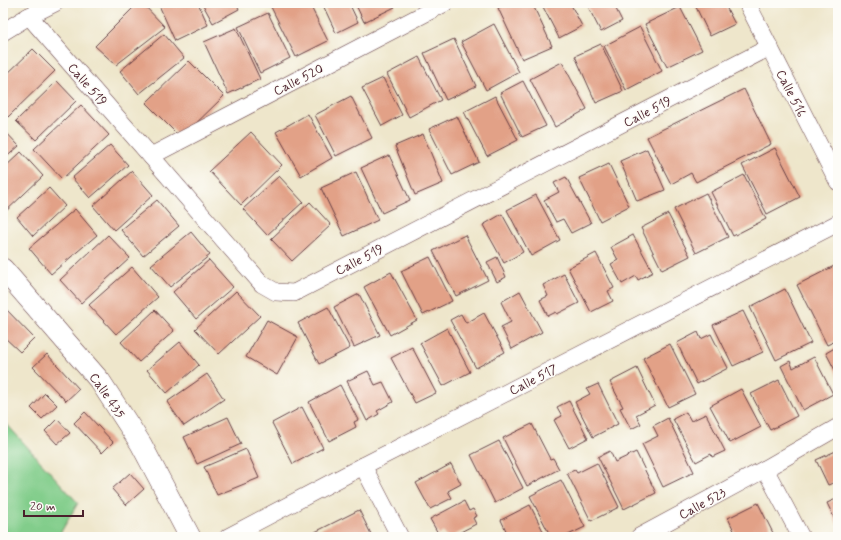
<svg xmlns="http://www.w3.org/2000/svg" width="841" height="540" font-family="Mynerve,sans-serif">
	<rect width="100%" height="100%" fill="#fdfcf7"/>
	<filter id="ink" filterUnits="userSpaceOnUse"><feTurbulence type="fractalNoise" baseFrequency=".025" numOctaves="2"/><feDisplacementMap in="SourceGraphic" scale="8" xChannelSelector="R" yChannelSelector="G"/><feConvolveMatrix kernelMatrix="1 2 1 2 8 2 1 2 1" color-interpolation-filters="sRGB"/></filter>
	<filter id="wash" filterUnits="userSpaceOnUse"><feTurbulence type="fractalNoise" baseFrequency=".012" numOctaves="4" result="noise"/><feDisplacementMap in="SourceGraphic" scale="16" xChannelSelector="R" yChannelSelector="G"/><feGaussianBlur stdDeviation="0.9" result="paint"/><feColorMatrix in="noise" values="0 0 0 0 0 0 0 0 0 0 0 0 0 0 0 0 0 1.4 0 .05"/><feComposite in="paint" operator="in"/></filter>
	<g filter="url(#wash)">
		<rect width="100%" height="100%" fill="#eee6cb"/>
		<polygon fill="#82cd8b" stroke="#66765b" points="3,420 78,503 58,537 3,537"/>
		<g id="blocks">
			<g fill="#e2a187">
				<polygon points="138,3 142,3 165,27 116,65 95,46"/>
				<polygon points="158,3 198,3 208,25 175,41"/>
				<polygon points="202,3 236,3 239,9 213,23"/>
				<polygon points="269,3 309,3 328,41 296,57"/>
				<polygon points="322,3 349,3 358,22 336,33"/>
				<polygon points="355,3 393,3 395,7 364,22"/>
				<polygon points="509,3 532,3 552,46 522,59 498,8"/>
				<polygon points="541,3 570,3 582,26 559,38"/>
				<polygon points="586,3 613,3 622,21 601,32"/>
				<polygon points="694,3 724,3 735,24 710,36"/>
				<polygon points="680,7 702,50 667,67 645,24"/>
				<polygon points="268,13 290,58 260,73 238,27"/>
				<polygon points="494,24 519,72 486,90 461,42"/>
				<polygon points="640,27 662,71 626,90 604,46"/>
				<polygon points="236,28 260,79 228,94 204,42"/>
				<polygon points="164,34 184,58 139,94 120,71"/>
				<polygon points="454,39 476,86 446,100 424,53"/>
				<polygon points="601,44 623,91 596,103 575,56"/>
				<polygon points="33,49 55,71 8,117 3,112 3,78"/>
				<polygon points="419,57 441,100 409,117 387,74"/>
				<polygon points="189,61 224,96 181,138 146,103"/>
				<polygon points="562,62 587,109 555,127 530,79"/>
				<polygon points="383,78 402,115 382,126 362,88"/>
				<polygon points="57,81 76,101 36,140 16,121"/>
				<polygon points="523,81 546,126 522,137 500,93"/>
				<polygon points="744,89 771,144 696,182 691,173 671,184 647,137"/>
				<polygon points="351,96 372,138 336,156 315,115"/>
				<polygon points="495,96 518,140 487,156 464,112"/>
				<polygon points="81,105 109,135 62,179 34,149"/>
				<polygon points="308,114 332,158 301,176 276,132"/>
				<polygon points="457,116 479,162 452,175 429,129"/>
				<polygon points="3,129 19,146 3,160"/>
				<polygon points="251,132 282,165 241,205 209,171"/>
				<polygon points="423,134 443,183 415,195 395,146"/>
				<polygon points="110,145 128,165 90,198 72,178"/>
				<polygon points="775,148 800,197 767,214 742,165"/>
				<polygon points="647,149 665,190 637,201 620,161"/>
				<polygon points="21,152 43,176 4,213 3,169"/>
				<polygon points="389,155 410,200 382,213 361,168"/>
				<polygon points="609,164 629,206 600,221 579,178"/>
				<polygon points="132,171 153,195 114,230 93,206"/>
				<polygon points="356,172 378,220 344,236 321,188"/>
				<polygon points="744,175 766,219 733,236 711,192"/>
				<polygon points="279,176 303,202 267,235 243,209"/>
				<polygon points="566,177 591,223 571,233 563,219 556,222 544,200 559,192 554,183"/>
				<polygon points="49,188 65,206 33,236 17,217"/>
				<polygon points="706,193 728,237 696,253 674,209"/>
				<polygon points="536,195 560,240 531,256 507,210"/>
				<polygon points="157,200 179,226 143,256 121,230"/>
				<polygon points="310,202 331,225 292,261 271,239"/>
				<polygon points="75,209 97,235 51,274 29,248"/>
				<polygon points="502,214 523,252 504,263 483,225"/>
				<polygon points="668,214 690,256 662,270 641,228"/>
				<polygon points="191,232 210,255 170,287 151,265"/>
				<polygon points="108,235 130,258 81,303 60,280"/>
				<polygon points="465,235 488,280 456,296 433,251"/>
				<polygon points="633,235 653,272 638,280 636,276 622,284 611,264 618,260 611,247"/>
				<polygon points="596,253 614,288 608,291 613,301 591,312 568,268"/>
				<polygon points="430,257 452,301 423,315 401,271"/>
				<polygon points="497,257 506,277 497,282 487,262"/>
				<polygon points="209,260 233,287 196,319 173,292"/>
				<polygon points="838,264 838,340 827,345 797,285"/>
				<polygon points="132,267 158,297 116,334 89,305"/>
				<polygon points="391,272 417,320 390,335 364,287"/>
				<polygon points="564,274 579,303 557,314 556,312 548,316 540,300 548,296 543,285"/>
				<polygon points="785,289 811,343 776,360 750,307"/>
				<polygon points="236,291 260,316 219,354 195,329"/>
				<polygon points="520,291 542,332 512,349 501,327 511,322 501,302"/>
				<polygon points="359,294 380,335 354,347 334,307"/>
				<polygon points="3,306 34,338 20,352 3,336"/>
				<polygon points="328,307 350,348 319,364 298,323"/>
				<polygon points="155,310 174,331 139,362 121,342"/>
				<polygon points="743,311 763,352 733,366 713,325"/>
				<polygon points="484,313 505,352 476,368 450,320 461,314 466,323"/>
				<polygon points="267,320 298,337 277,375 246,357"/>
				<polygon points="447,328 470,372 443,386 420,343"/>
				<polygon points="698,332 701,339 711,334 728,368 697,384 677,343"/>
				<polygon points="180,342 199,365 167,393 147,370"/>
				<polygon points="670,344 695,394 668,407 643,358"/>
				<polygon points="838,346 838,376 826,353"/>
				<polygon points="412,347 436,393 415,403 391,358"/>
				<polygon points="47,354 79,389 66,401 33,367"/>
				<polygon points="814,357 833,394 803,410 781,366 790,361 793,368"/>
				<polygon points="637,368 655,405 636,415 641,424 631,429 620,408 623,407 610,382"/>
				<polygon points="368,371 375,385 383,382 393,402 377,411 379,414 367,421 347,381"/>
				<polygon points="207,374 224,399 184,426 167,402"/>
				<polygon points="779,380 797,416 770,430 751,394"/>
				<polygon points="598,384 618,424 593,437 575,402 590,394 587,389"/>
				<polygon points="340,385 358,420 354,422 356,427 329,441 309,402"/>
				<polygon points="741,389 761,427 730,443 710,406"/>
				<polygon points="45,393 57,405 42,419 31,408"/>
				<polygon points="569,401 588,438 569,448 554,420 562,416 557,407"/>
				<polygon points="302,407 323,448 293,464 272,423"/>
				<polygon points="85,412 113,442 102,453 74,423"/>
				<polygon points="686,412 691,421 706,414 725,451 712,457 711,454 696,462 673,419"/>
				<polygon points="228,417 241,444 197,464 184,437"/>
				<polygon points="668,418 694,472 663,487 642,444 658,436 653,426"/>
				<polygon points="57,419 70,433 57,444 45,431"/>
				<polygon points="532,424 550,459 553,458 559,469 527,486 503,438"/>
				<polygon points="499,441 523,488 495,503 471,455"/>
				<polygon points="246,449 259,478 217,495 204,467"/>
				<polygon points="838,450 838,481 828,485 816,460"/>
				<polygon points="610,451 615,462 636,452 656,493 624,509 598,457"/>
				<polygon points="597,463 619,507 591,521 567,473 575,470 577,473"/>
				<polygon points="451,464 461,484 448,491 452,498 430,509 416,483"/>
				<polygon points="130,473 144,489 126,505 112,489"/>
				<polygon points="561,480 585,527 564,537 551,537 530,496"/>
				<polygon points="838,498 838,526 827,503"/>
				<polygon points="464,501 469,511 473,509 477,516 473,518 476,524 451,537 447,537 444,532 439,535 430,519"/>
				<polygon points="758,503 775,537 737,537 728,518"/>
				<polygon points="530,505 546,537 509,537 501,520"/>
				<polygon points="359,510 371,534 365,537 318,537 315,532"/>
			</g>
		</g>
	</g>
	<g filter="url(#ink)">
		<use href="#blocks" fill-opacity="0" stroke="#633d43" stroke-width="1"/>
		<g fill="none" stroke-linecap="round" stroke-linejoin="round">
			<g stroke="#633d43" stroke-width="18">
				<g id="minor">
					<polyline points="747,3 838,182"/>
					<polyline points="29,16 262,284 276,292 294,293 770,47"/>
					<polyline points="3,32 29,16 55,3"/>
					<polyline points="151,156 445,3"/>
					<polyline points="363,466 400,537"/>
					<polyline points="765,469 801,537"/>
					<polyline points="228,537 363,466 838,223"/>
					<polyline points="639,537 765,469 838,427"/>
				</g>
			</g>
			<g stroke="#633d43" stroke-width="22">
				<polyline id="tertiary" points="3,269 100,381 141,444 190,537"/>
			</g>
			<use href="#minor" stroke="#fff" stroke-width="17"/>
			<use href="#tertiary" stroke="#fff" stroke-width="21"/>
		</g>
	</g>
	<g text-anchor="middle" stroke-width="3" stroke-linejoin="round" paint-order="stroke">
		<g font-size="13" fill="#4a1f2b" stroke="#fdfcf7">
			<text transform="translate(298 79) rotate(-27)" y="5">Calle 520</text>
			<text transform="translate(88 84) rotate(49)" y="5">Calle 519</text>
			<text transform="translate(792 93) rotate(63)" y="5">Calle 516</text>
			<text transform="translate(647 111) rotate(-27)" y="5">Calle 519</text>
			<text transform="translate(359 259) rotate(-27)" y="5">Calle 519</text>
			<text transform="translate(533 379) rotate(-27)" y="5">Calle 517</text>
			<text transform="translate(108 395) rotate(55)" y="5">Calle 435</text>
			<text transform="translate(702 503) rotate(-28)" y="5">Calle 523</text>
		</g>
	</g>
	<rect width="841" height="540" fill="none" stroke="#fdfcf7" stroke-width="16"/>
	<path d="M24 510v6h59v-6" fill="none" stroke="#4a1f2b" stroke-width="2"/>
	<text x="30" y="510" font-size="12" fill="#4a1f2b" stroke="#fdfcf7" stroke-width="3" paint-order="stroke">20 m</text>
</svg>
